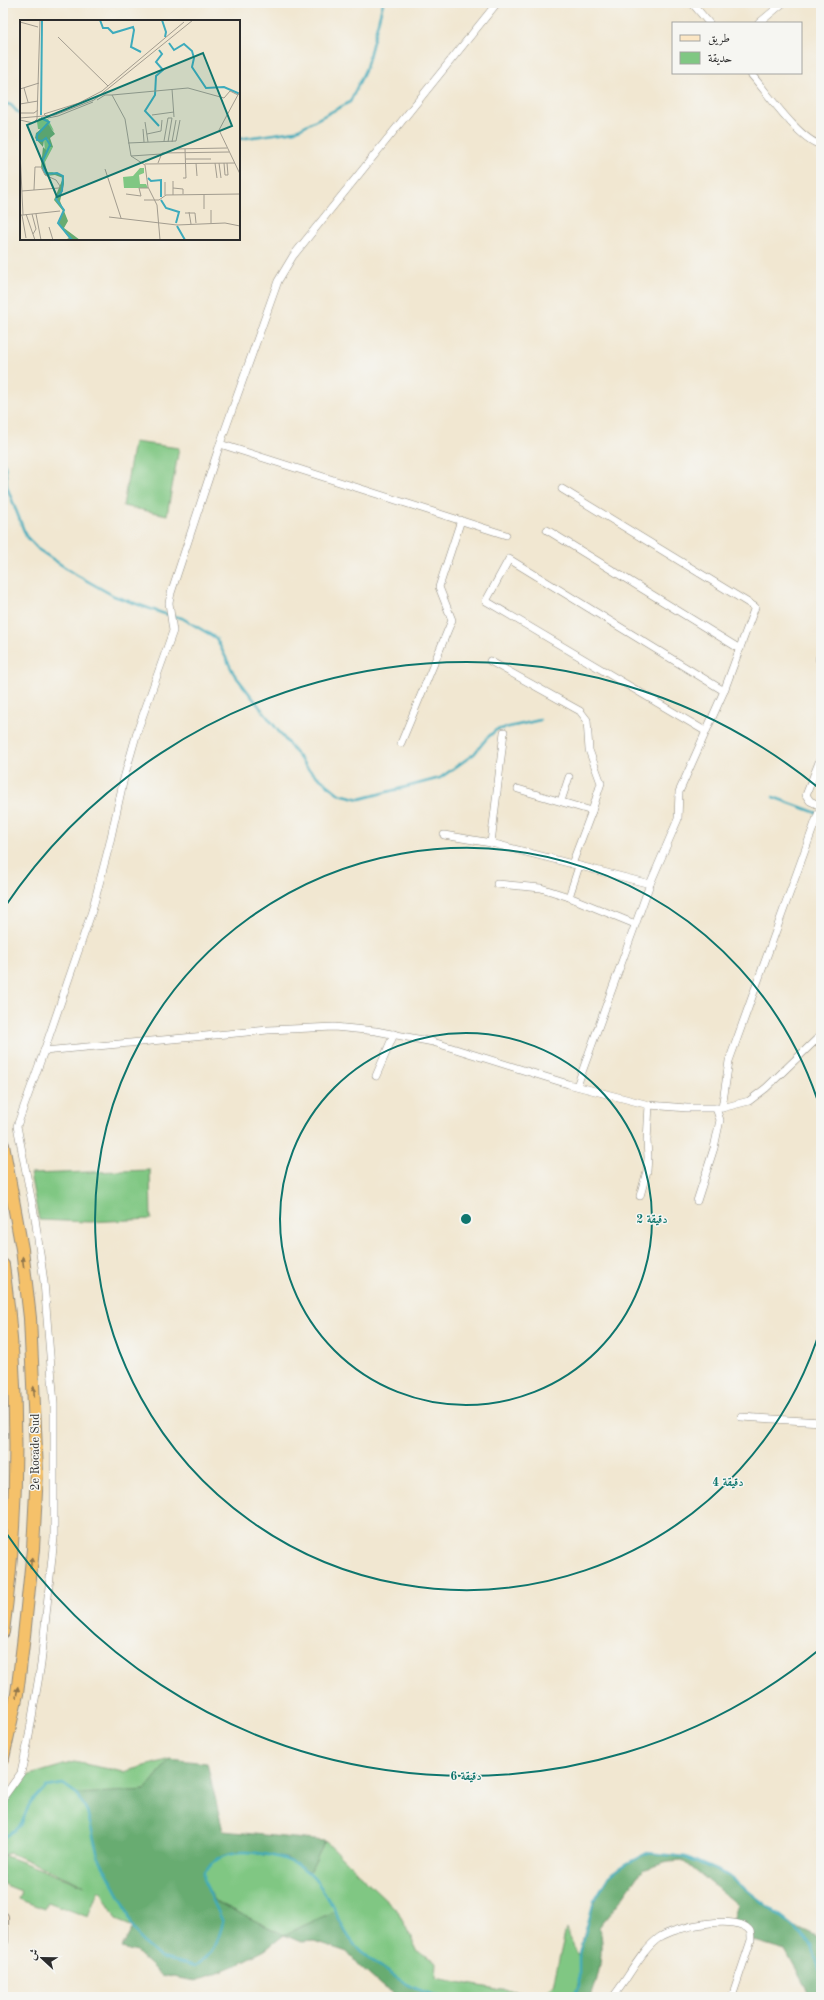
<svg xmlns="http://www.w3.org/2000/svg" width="824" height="2000" font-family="'Old Standard TT',Amiri,serif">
	<rect width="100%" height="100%" fill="#f6f6f2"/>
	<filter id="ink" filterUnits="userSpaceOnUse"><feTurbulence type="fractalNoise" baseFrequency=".025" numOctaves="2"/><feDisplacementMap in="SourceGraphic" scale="8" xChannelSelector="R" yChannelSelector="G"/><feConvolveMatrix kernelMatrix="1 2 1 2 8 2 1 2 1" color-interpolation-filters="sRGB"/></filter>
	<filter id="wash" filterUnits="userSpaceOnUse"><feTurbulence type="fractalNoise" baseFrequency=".012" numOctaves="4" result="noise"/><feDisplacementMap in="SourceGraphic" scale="16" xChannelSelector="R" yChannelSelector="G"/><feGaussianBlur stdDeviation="0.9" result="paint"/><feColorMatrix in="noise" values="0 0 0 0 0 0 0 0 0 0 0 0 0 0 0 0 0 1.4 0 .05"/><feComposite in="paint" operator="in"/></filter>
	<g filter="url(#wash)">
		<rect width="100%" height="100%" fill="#f1e7d1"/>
		<g fill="#80c783" stroke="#567957">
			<polygon points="134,442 179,448 167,515 123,506"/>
			<polygon points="150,1170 151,1219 89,1222 39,1220 30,1174"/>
			<polygon points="170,1759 145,1790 78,1795 87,1811 98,1856 124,1904 133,1927 116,1920 102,1893 98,1891 88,1917 48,1902 45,1909 18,1899 21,1891 3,1884 3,1855 85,1886 10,1853 3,1855 3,1803 23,1777 74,1762 124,1772"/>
			<polygon points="325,1841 398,1911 418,1952 437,1962 436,1978 502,1990 544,1993 553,1985 566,1929 579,1957 579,1986 572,1997 439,1997 409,1986 360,1951 345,1933 335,1911 284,1935 215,1901 204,1881 204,1871 212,1863 226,1854 239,1851 286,1858 310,1872"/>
		</g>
		<g fill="#68ac71" stroke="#4a6c4e">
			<polygon points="170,1759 207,1763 223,1831 325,1841 310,1872 286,1858 239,1851 226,1854 212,1863 204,1871 204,1881 215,1901 284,1935 335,1911 345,1933 360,1951 409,1986 439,1997 400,1997 384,1988 360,1967 347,1952 314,1941 301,1942 284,1935 265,1950 234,1966 195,1981 161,1975 136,1952 122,1948 133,1927 124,1904 98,1856 87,1811 77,1794 145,1790"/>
			<path d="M647,1853L686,1857L729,1876L791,1925L821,1939V1997H811L785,1950L751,1940V1932L733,1923L737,1905L685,1861L669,1862L642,1870L620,1901L599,1927C604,1951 600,1974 591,1997H572C583,1980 577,1977 579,1959C580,1941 598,1887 610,1875C621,1865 635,1859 647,1853Z"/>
		</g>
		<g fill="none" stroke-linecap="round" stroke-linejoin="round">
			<g stroke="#3dabbc" stroke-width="2.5">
				<polyline points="3,103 11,105 21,116"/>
				<polyline points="239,139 295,131 350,102 366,68 383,3"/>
				<polyline points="3,463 5,466 7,487 26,536 39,550 75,574 114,596 162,613 182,618 216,638 234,674 308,769 339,794 360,799 440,778 474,754 487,738 496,730 540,720"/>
				<polyline points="773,797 817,813"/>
				<path d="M3,1836H7L21,1825L29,1805L46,1787L63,1784L77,1794L87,1811L98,1856L124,1904L133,1927L144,1944L161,1958L195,1966C213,1953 218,1943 223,1922L204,1881V1871C221,1853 233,1850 256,1853C300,1858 317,1874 336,1913C343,1927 349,1941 361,1951C370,1960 400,1981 411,1986C420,1991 430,1993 439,1997"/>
				<polyline points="572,1997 579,1986 579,1957 594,1901 609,1876 626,1864 647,1853 686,1857 729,1876 791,1925 812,1945 821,1975"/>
			</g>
		</g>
	</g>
	<g filter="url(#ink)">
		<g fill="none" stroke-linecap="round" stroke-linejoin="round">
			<g stroke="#8e897e" stroke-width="8">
				<g id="street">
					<polyline points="497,3 293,256 278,281 220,444 171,593 169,603 173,631 138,729 124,778 109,846 92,911 44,1051 268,1030 334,1027 376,1031 433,1042 568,1084 649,1105 687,1108 722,1108 749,1101 766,1088 821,1035"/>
					<polyline points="692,3 709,23"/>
					<polyline points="759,23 783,3"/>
					<path d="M750,73C767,92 798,139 821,145"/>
					<polyline points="220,444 506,535"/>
					<polyline points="562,489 755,607 724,691 679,792 678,819 650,884 577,1086"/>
					<polyline points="547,530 740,649"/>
					<polyline points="819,659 821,653"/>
					<polyline points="490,661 580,711 587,720 589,750 601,783 592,811 572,864"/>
					<polyline points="705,731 486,601 509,559 724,691"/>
					<polyline points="401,743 452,620 439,587 461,520"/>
					<polyline points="821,757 806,795 810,801 821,806"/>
					<polyline points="518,789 592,811"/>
					<polyline points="561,801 569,777"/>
					<polyline points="444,835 491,843 650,884"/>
					<polyline points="491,843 504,732"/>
					<polyline points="497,884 541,888 569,897 635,924"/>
					<polyline points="569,897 579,866"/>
					<polyline points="376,1076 394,1034"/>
					<polyline points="722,1108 729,1061 821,806"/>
					<polyline points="640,1196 647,1171 648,1157 647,1141 649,1105"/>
					<polyline points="697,1201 714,1148 720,1120 716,1108"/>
					<polyline points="741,1417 821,1422"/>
					<polyline points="3,1798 21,1773 28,1741 41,1664 54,1538 54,1404 44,1282 35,1218 17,1126 44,1051"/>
					<path d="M613,1997C628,1979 641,1950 660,1937C675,1927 738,1913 750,1931C751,1933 751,1937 751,1940L732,1997"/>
				</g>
			</g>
			<g stroke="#8e897e" stroke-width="12">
				<polyline id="secondary" points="3,1917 3,1941"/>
			</g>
			<g stroke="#8e897e" stroke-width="14">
				<g id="highway">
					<polyline points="3,1145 22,1249 30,1318 37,1472 33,1549 24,1636 17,1694 3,1758"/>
					<path d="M3,1265C20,1386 19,1511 3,1632"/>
				</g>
			</g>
			<use href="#street" stroke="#fff" stroke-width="7"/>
			<use href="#secondary" stroke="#fbe6c4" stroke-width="10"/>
			<use href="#highway" stroke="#f5c16b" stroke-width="12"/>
		</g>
		<defs><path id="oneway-solid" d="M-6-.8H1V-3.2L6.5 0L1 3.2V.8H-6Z"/></defs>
		<g fill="#90764b">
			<use href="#oneway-solid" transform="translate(23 1262) rotate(-97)"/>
			<use href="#oneway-solid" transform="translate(34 1392) rotate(-93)"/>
			<use href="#oneway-solid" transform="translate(31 1563) rotate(-85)"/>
			<use href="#oneway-solid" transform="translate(17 1692) rotate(-81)"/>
		</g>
	</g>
	<g fill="none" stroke="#0f766e" stroke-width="2">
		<circle cx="466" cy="1219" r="186"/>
		<path d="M821 1327A371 371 0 1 1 821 1111"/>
		<path d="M820 1649A557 557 0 0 1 4 1530M4 908A557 557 0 0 1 820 789"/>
	</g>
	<g text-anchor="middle" stroke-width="3" stroke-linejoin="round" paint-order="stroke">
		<g font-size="12" fill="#2b2b2b" stroke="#f6f6f2">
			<text transform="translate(35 1452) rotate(-90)" y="4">2e Rocade Sud</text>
		</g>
	</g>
	<g transform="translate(20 20)">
		<rect width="220" height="220" fill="#f1e7d1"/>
		<path d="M19,98L28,99L34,111L27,105L18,114L20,109H18L17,102ZM26,118L30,127H33L25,142L27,152H34L29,155L25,153L23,143L25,132L24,120ZM120,148H124V153L119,155L120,164H126L128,168H104L103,157L113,156Z" fill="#80c783"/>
		<path d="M28,104L35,114L30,118L33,127H29L28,119L24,120L23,127L27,131L23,140L24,151L27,155L37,153L43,156L44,160V164L40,181L48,201L44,208L60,220L47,219L49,218L38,203L43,191L34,180L43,158L35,155L26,156L21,147L23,127L15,118L16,113Z" fill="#68ac71"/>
		<path fill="none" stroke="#3dabbc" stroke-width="2" d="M80,0L83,8H88L93,13L113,7L114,10L111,27L121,32M142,0L146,12L145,17M149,23L154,30L164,24L172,31L174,38L172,47L186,68L204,67L220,74M21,95L22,0M21,98L29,102L17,115V120L22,121L26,118L30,125L23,140L24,151L27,154L37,153L43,156L42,171L36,179L44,190L38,203L52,220M139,106L125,91L135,75L136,56L143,50L136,42L142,34L139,30M128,158L131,161L141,160V177M141,180L146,188L159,192L156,203M157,206L165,220"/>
		<path fill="none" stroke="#a29c8f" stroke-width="1" d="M0,2L18,7M38,17L88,66M4,68L8,82M0,69L19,63M152,69L154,97M220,71L199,110L220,154M77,80L85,75H92M73,82L38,96L28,98L24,94L59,83L82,71L164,2M0,84L18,81M0,93H14L18,90M132,95L154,92M0,98L35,95L74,80L173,0M0,100L13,103L17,99L20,0M125,102L128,122M123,109L124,122M127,114L141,111L142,100M144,121L148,98H152L148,122M152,122L156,100M108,123L156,121L160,100M154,129L207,128M0,131L3,195H0M111,136L141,134M165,139H191M138,143L142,133L209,132M176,143L177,156M195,143L197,158M199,143L201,158M204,143L205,155H208L207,143M125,144L215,143M85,149L101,198M163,158H166L165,129M153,168L163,169V174M2,171L14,170L39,168L40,166L36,160L25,155L21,147H15L14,170M106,174L121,176L119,168H128M184,174V189M145,175V162M153,175V161M124,180H139L146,175L220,174M191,190V203M169,192L171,204M165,193H175L176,203M6,194L15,220M12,194L16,209L13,214M16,194L21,220M2,195L6,218M3,195L40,191M89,197L157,205L205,203L220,206M29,207L33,220M140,220L137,185L128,167L125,145L111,136L105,99L92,75L168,68L204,78L210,71L218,75"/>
		<path fill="#0f766e" fill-opacity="0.15" stroke="#0f766e" stroke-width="2" d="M183,33L212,106L37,177L7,105Z"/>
		<rect width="220" height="220" fill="none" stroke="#2b2b2b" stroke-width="2"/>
	</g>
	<circle cx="466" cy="1219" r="6" fill="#0f766e" stroke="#f6f6f2" stroke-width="2"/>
	<g font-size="12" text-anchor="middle" font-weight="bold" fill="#0f766e" stroke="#f6f6f2" stroke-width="3" stroke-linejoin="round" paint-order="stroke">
		<text x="652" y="1223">2 دقيقة</text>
		<text x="728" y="1486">4 دقيقة</text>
		<text x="466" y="1780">6 دقيقة</text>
	</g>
	<rect width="824" height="2000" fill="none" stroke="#f6f6f2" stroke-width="16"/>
	<rect x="672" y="22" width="130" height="52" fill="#f6f6f2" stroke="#a5a5a2"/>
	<rect x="680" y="35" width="20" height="6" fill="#fbe6c4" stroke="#a5a5a2"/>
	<text x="708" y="42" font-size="12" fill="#2b2b2b">طريق</text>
	<rect x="680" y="52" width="20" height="12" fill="#80c783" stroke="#a5a5a2"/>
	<text x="708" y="62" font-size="12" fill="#2b2b2b">حديقة</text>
	<g transform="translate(42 1958) rotate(292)" stroke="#f6f6f2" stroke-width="3" paint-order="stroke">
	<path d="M0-3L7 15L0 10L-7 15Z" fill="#2b2b2b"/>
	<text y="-6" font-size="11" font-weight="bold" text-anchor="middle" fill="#2b2b2b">ش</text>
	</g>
</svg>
